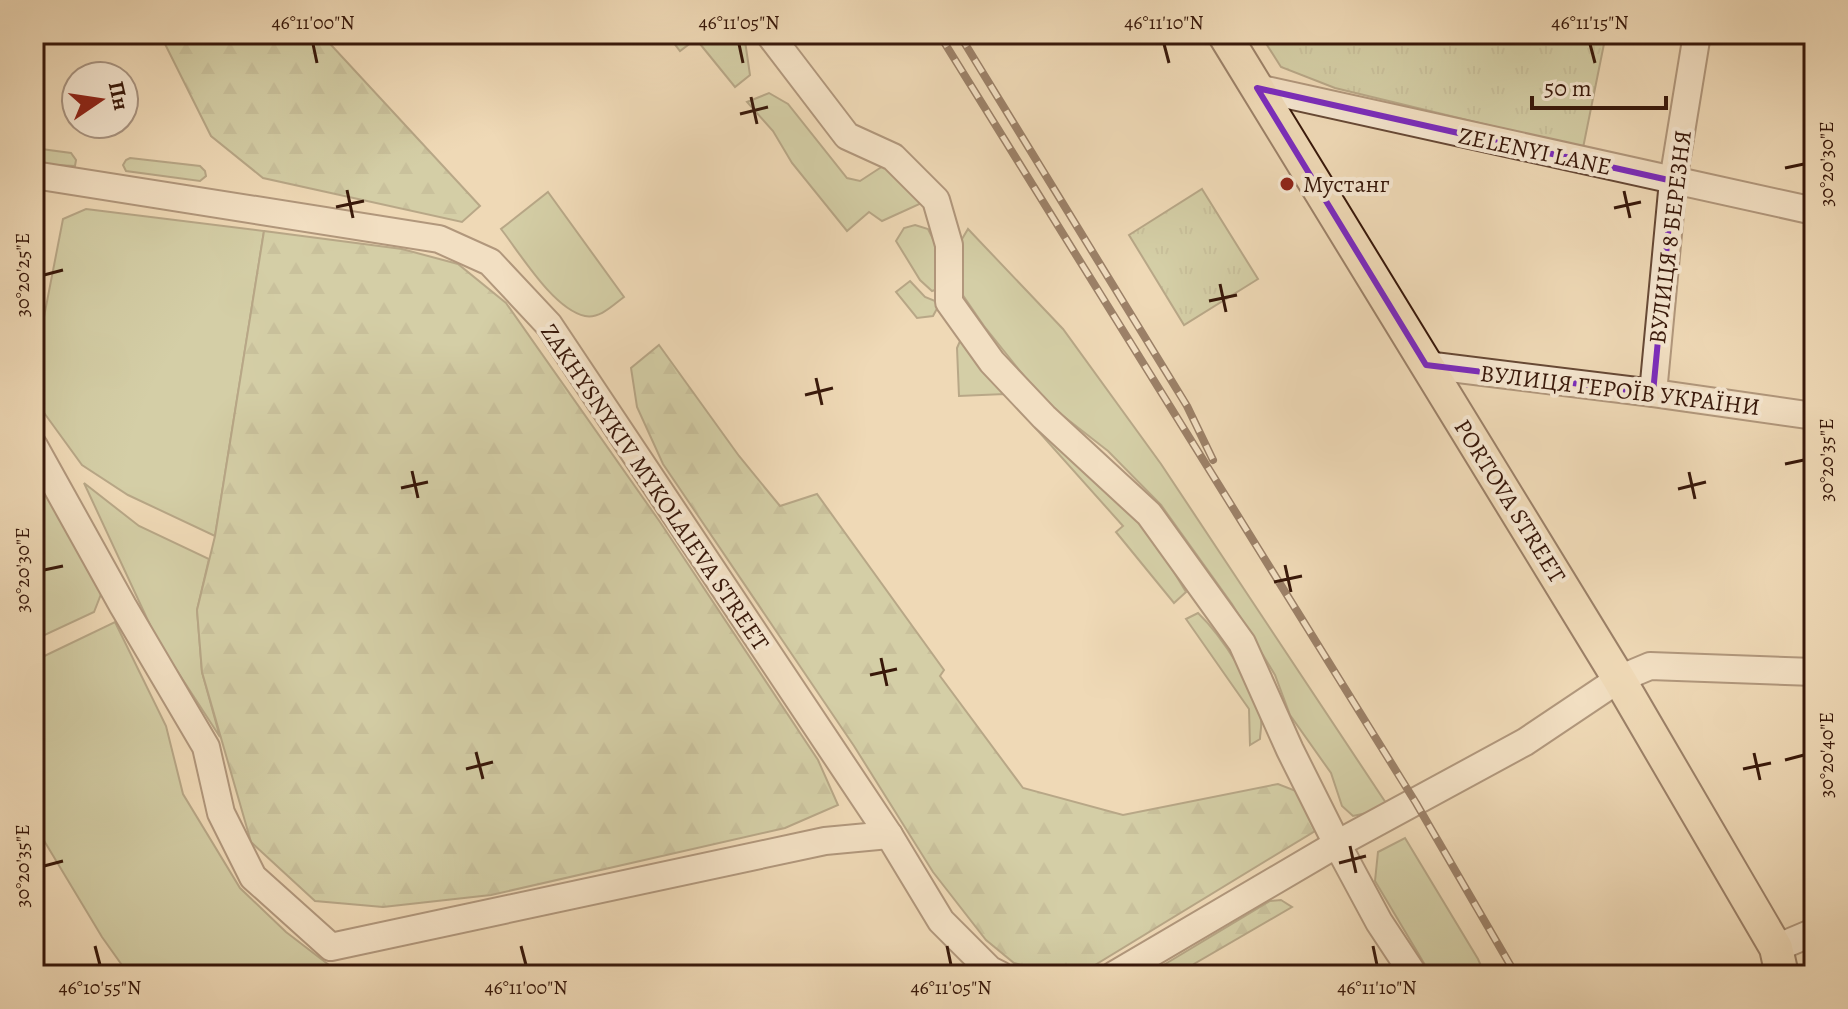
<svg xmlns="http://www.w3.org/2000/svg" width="1848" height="1009" font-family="Alegreya,serif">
	<defs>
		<pattern id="forest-firs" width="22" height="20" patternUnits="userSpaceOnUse" patternTransform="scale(2)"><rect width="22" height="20" fill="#b4c092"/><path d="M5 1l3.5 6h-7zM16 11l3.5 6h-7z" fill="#9ca47d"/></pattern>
		<pattern id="park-tufts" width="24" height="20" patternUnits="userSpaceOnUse" patternTransform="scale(2)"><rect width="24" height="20" fill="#b4c092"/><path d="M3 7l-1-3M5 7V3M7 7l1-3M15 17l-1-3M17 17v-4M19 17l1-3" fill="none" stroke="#9ca47d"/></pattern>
	</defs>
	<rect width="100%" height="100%" fill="#efd9b6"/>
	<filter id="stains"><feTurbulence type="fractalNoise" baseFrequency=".0025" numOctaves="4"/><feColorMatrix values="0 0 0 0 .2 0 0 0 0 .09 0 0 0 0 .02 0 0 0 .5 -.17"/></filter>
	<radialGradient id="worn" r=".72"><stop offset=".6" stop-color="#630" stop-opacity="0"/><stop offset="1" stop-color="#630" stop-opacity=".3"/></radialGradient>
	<g fill="#b4c092" stroke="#766c4e" stroke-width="2">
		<polygon points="667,34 744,34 750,75 735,87 696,39 680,51"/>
		<polygon points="769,93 788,104 847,178 860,181 883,166 898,172 924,202 882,221 869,212 847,231 792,163 773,131 747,102"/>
		<polygon points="34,148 71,153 76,160 75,166 34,164"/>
		<polygon points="130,158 200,166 205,171 206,176 200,181 126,171 123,165 126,160"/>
		<path d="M548,192L624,297C613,305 600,319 585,316C553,309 520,253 501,229Z"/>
		<polygon points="86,209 264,231 215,536 128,495 82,465 34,399 34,316 44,317 63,219"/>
		<polygon points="915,225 928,229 938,249 938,289 932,291 920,280 896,241 904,228"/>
		<polygon points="968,229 1063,329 1161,464 1386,803 1376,811 1353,816 1342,806 1331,773 1290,715 1275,675 1232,604 1161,505 1108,451 1044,401 984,326 960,291 959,244"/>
		<polygon points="910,281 925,297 940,303 933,316 917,318 896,292"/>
		<polygon points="960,341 970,345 1142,519 1186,592 1174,603 1116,532 1123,526 1005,394 959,396 957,348"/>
		<polygon points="34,439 103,589 94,612 34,640"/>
		<polygon points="84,483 139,526 209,559 197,610 202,672 220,737 157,640"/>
		<path d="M1198,613C1221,635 1257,689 1261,720C1262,726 1260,733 1260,739L1250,745L1249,709L1186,619Z"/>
		<polygon points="115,622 166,726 183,794 240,888 286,932 342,975 129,975 102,937 34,824 34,661"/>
		<polygon points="1405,838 1478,959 1485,975 1431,975 1375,881 1378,852"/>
	</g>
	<g fill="url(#forest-firs)" stroke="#766c4e" stroke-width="2">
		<polygon points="160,34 321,34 480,206 462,222 263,178 211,136"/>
		<polygon points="264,231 402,249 458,264 506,303 660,522 818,760 838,805 785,828 491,895 383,907 315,901 251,842 202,672 197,610 215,536"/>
		<polygon points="659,345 739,456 780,506 817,494 944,670 940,676 1023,788 1123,815 1278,784 1296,791 1315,831 1090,968 1050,972 1014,963 986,940 933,872 854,746 663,464 637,407 631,368"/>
		<polygon points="1281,900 1292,907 1194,964 1186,975 1147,975 1270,901"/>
	</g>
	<g fill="url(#park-tufts)" stroke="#766c4e" stroke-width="2">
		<polygon points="1260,34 1606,34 1583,148 1335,88 1281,67"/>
		<polygon points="1202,189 1258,279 1184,325 1129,235"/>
	</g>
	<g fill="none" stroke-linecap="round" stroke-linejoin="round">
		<g stroke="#664835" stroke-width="30">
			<g id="minor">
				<polyline points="769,34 847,136 893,157 936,200 949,245 949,302 992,362 1044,417 1149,514 1242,643 1290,750 1337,844 1379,922 1414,975"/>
				<polyline points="1257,88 1814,211"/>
				<polyline points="34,175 439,239 490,262 549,325 889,835 941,921 990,970 1000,975"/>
				<polyline points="1426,365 1653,393 1814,416"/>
				<polyline points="1653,393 1673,181 1697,34"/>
				<polyline points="34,446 123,606 206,747 221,813 253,877 331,947 825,841 889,835"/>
				<polyline points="1776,948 1814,932"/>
				<polyline points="1114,975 1337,844 1525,742 1619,679 1650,666 1814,672"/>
			</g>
		</g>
		<g stroke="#38180a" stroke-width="36">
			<polyline id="major" points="1224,34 1619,679 1776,948 1782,975"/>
		</g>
		<use href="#minor" stroke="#f5e6d0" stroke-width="26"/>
		<use href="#major" stroke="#efd9b6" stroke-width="32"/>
		<g stroke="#38180a" stroke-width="8">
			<g id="rail">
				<polyline points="939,34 1416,803 1516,975"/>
				<polyline points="959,34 1187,406 1213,460"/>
			</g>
		</g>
		<use href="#rail" stroke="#f5e6d0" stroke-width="5" stroke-dasharray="15" stroke-linecap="butt"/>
	</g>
	<path d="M0 0H1848V1009H0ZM1257,88L1673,181L1653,393L1426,365Z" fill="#efd9b6" fill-opacity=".55" fill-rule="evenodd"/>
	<path fill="none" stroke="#7b2cbf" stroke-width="6" stroke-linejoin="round" d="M1257,88L1673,181L1653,393L1426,365Z"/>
	<path fill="none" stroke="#38180a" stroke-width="3" d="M313,44L317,63M739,44L743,63M1164,44L1169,63M1590,44L1595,63M751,97L757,124M740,114L768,107M1785,168L1804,164M347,190L353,218M1624,191L1630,218M336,207L364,201M1614,208L1641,202M44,275L63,270M1220,284L1226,312M1209,301L1237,295M816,378L822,405M805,395L833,388M1785,464L1804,460M412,471L418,498M1689,472L1695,499M401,488L428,482M1678,489L1706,482M1285,565L1291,592M44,570L63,566M1274,582L1302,576M881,658L887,686M870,675L897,669M476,752L483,779M1754,753L1760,780M1785,760L1804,755M466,769L493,762M1743,769L1771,763M1350,846L1356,873M1339,863L1366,856M44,866L63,861M95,946L100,965M521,946L526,965M947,946L951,965M1373,946L1377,965"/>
	<circle fill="#8f2418" stroke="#f5e6d0" stroke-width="3" cx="1287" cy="184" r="8"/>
	<g text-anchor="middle" stroke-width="8" stroke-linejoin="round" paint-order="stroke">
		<g font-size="24" fill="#38180a" stroke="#f5e6d0">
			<text transform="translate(1535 151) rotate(12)" y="8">ZELENYI LANE</text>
			<text transform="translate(1670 237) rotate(-83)" y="8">ВУЛИЦЯ 8 БЕРЕЗНЯ</text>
			<text transform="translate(1620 390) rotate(7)" y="8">ВУЛИЦЯ ГЕРОЇВ УКРАЇНИ</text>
			<text transform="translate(655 487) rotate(56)" y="8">ZAKHYSNYKIV MYKOLAIEVA STREET</text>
			<text transform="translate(1510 501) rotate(58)" y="8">PORTOVA STREET</text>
		</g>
		<g font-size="24" fill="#38180a" stroke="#f5e6d0" text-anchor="start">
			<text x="1303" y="192">Мустанг</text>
		</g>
	</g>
	<rect width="1848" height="1009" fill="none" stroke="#efd9b6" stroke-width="88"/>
	<g transform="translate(100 100) rotate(77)"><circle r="38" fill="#f5e6d0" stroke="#a99481" stroke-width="2"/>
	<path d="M0-6L14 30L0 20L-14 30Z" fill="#8f2418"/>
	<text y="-12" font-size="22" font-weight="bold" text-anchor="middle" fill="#38180a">Пн</text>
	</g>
	<path d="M1532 96v12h134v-12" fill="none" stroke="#38180a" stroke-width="4"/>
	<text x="1544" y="96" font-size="24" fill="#38180a" stroke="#f5e6d0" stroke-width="6" paint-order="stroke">50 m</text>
	<rect x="44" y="44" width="1760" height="921" fill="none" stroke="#38180a" stroke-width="3"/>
	<g font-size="20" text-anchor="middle" fill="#38180a">
		<text x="313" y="29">46°11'00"N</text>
		<text x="739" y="29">46°11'05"N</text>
		<text x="1164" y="29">46°11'10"N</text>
		<text x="1590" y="29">46°11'15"N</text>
		<text transform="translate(1826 164) rotate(-90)" y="7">30°20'30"E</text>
		<text transform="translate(22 275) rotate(-90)" y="7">30°20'25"E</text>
		<text transform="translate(1826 460) rotate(-90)" y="7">30°20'35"E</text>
		<text transform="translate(22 570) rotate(-90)" y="7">30°20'30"E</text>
		<text transform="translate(1826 755) rotate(-90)" y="7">30°20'40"E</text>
		<text transform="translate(22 866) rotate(-90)" y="7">30°20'35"E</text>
		<text x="100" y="994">46°10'55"N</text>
		<text x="526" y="994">46°11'00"N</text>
		<text x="951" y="994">46°11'05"N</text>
		<text x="1377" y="994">46°11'10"N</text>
	</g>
	<rect width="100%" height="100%" filter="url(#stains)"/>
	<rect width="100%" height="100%" fill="url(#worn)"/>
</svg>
